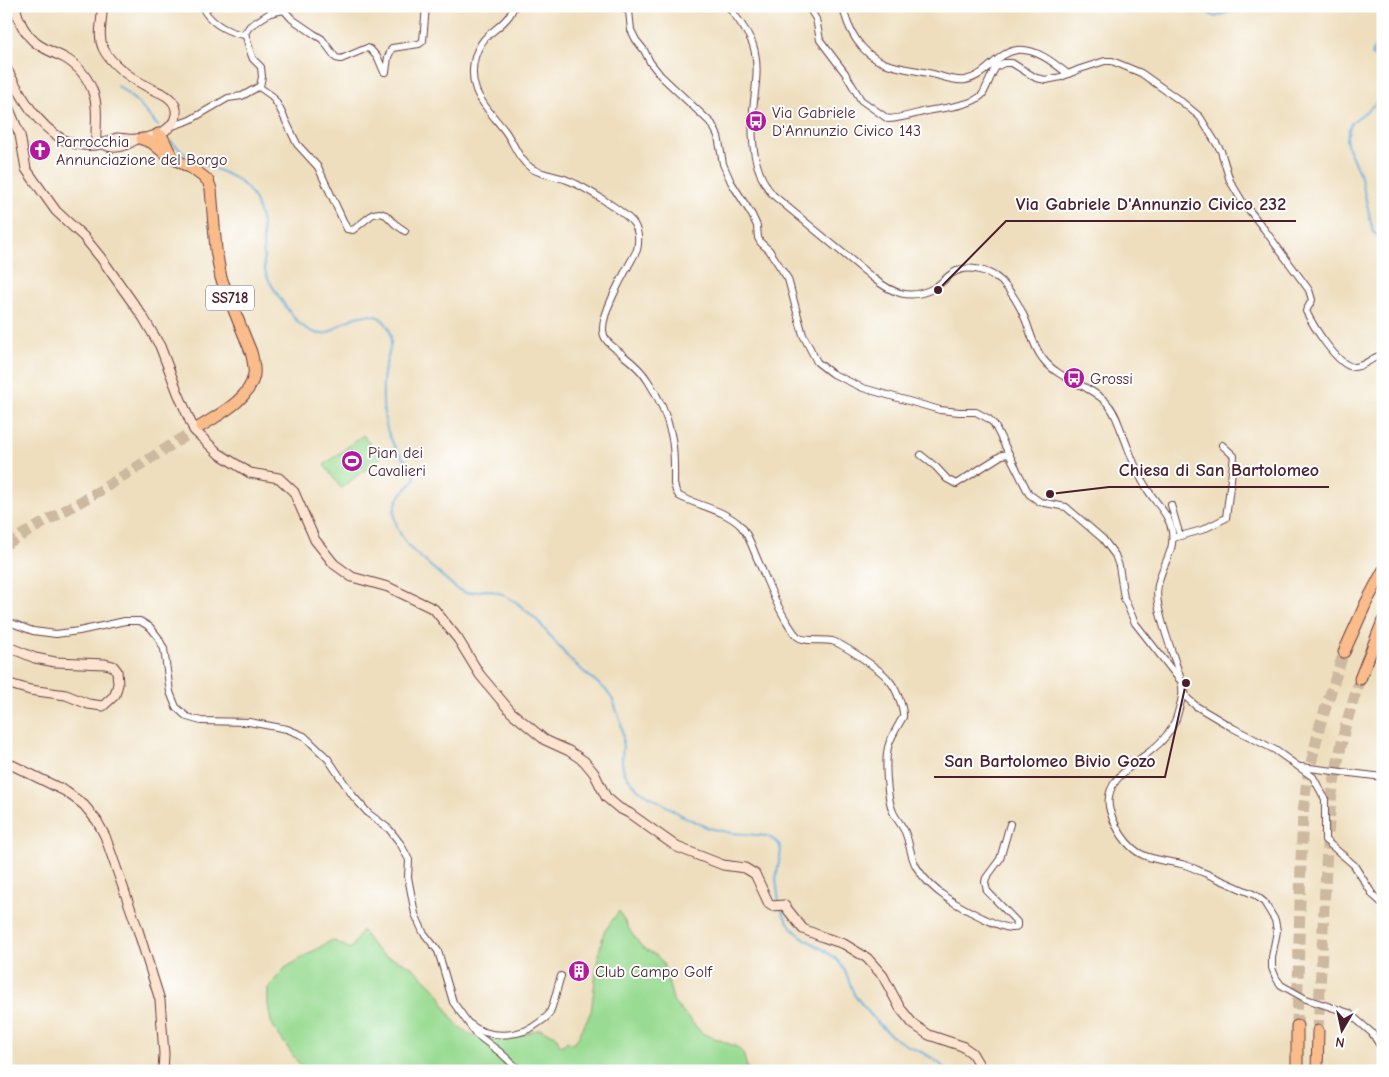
<svg xmlns="http://www.w3.org/2000/svg" width="1389" height="1077" font-family="'Comic Neue',sans-serif">
	<rect width="100%" height="100%" fill="#fff"/>
	<filter id="ink" filterUnits="userSpaceOnUse"><feTurbulence type="fractalNoise" baseFrequency=".02" numOctaves="2"/><feDisplacementMap in="SourceGraphic" scale="10" xChannelSelector="R" yChannelSelector="G"/><feConvolveMatrix kernelMatrix="1 2 1 2 8 2 1 2 1" color-interpolation-filters="sRGB"/></filter>
	<filter id="wash" filterUnits="userSpaceOnUse"><feTurbulence type="fractalNoise" baseFrequency=".0096" numOctaves="4" result="noise"/><feDisplacementMap in="SourceGraphic" scale="20" xChannelSelector="R" yChannelSelector="G"/><feGaussianBlur stdDeviation="1.12" result="paint"/><feColorMatrix in="noise" values="0 0 0 0 0 0 0 0 0 0 0 0 0 0 0 0 0 1.4 0 .05"/><feComposite in="paint" operator="in"/></filter>
	<g filter="url(#wash)">
		<rect width="100%" height="100%" fill="#eedebd"/>
		<g fill="#99db92" stroke="#727d5e">
			<polygon points="363,435 381,458 341,488 324,465"/>
			<path d="M619,911L630,931L642,947L657,956L663,963L674,1003L702,1033L737,1047L743,1053L748,1071H304L276,1031L271,1022L268,1005V988L285,968L332,940L351,949L362,930C368,939 375,951 386,956C396,960 406,962 414,969C423,977 435,987 441,997C443,1001 444,1005 446,1008C452,1021 461,1029 473,1036L480,1032L507,1038L516,1037L540,1029L556,1036L560,1045H563L567,1041L570,1043L574,1042L578,1038L584,1025L591,1012L598,957L604,932Z"/>
		</g>
		<g fill="none" stroke-linecap="round" stroke-linejoin="round">
			<g stroke="#60acd9" stroke-width="2">
				<polyline points="1207,6 1207,12 1215,17 1245,6"/>
				<polyline points="1345,6 1347,8 1359,6"/>
				<polyline points="1383,40 1374,48 1372,55 1383,63"/>
				<polyline points="117,85 138,103 158,126"/>
				<polyline points="1383,98 1351,123 1346,139 1348,148 1361,177 1373,232 1383,239"/>
				<path d="M171,141C178,148 187,155 195,160C214,170 237,174 250,192C259,206 263,223 263,239C264,250 263,260 265,270C267,281 291,316 300,324C306,329 314,335 324,334C330,333 335,328 340,325C354,316 376,308 387,325C397,340 386,358 384,373C382,383 383,393 383,404C384,421 387,436 397,450C403,460 413,466 415,478C412,485 406,488 402,493C386,513 398,534 412,550L457,589L467,593L486,590L491,591L502,594L516,602L537,620L570,660L606,690L613,700L621,723L623,739L622,762L624,773L639,790L660,802L681,815L708,828L732,833L768,836L778,843L780,847L781,851L776,879L779,902"/>
				<path d="M781,909C794,942 816,940 838,961C848,971 849,985 855,996C868,1011 880,1028 896,1039C912,1050 934,1054 946,1071"/>
			</g>
		</g>
	</g>
	<g filter="url(#ink)">
		<g fill="none" stroke-linecap="round" stroke-linejoin="round">
			<g stroke="#cdb8a0" stroke-width="11" stroke-dasharray="11 5.5" stroke-linecap="butt">
				<polyline points="6,544 101,490 201,426"/>
				<polyline points="1297,1026 1301,860 1303,813 1307,781 1320,725 1344,652"/>
				<polyline points="1318,1031 1327,847 1331,800 1337,766 1345,727 1360,679"/>
			</g>
			<g stroke="#633c41" stroke-width="8">
				<g id="street">
					<path d="M210,6L206,9L205,12C214,25 230,33 245,35"/>
					<path d="M514,6C513,9 511,13 509,16C496,33 483,32 475,57C472,68 472,79 476,90C481,104 496,119 505,131C514,143 518,159 531,168C539,174 557,176 567,180C581,185 626,212 634,224C639,232 639,241 637,250C628,267 601,312 603,331C604,343 616,348 624,356C633,363 642,371 648,381C658,396 667,416 671,434C675,450 674,468 674,484L676,491L679,496C699,506 725,510 741,526C748,534 752,546 756,556C766,578 774,601 787,622C790,626 793,633 798,637C804,642 823,639 832,641C843,644 881,670 888,679C895,686 904,707 903,717C898,726 892,735 889,744C884,758 887,799 893,812C896,819 902,825 905,832C910,843 910,857 917,868C932,892 958,906 983,918C992,922 1001,927 1011,928H1014L1017,926V922L987,891L985,882L986,878L1000,859L1010,824"/>
					<polyline points="621,6 629,11 631,30 636,40 644,50 650,62 661,76 712,124 718,136 723,164 731,182 752,215 757,226 758,238 761,243 769,250 788,279 803,335 817,362 831,373 863,388 940,410 959,412 976,412 989,419 994,424 1029,494 1040,502 1066,507 1103,539 1115,555 1119,566 1124,598 1135,623 1179,679"/>
					<path d="M728,6C737,18 748,31 753,45C760,67 755,89 753,110C751,140 753,172 773,195L873,278C892,293 910,301 934,288C941,284 946,277 953,273C967,264 989,270 1001,281C1012,292 1020,306 1026,321C1031,334 1034,348 1043,359C1059,380 1087,383 1106,402C1114,410 1117,420 1121,430C1129,449 1135,470 1146,487C1154,502 1170,514 1172,532C1175,551 1163,563 1159,581C1156,590 1157,600 1159,609C1163,628 1170,646 1176,664C1179,674 1184,685 1182,696C1181,703 1178,712 1176,719C1171,731 1163,741 1153,749C1135,764 1101,781 1110,811C1115,827 1127,848 1143,855C1156,861 1171,861 1185,865C1192,867 1199,871 1207,874C1223,881 1239,888 1255,895L1264,902L1275,920L1277,931L1272,957V968L1276,978L1281,985L1306,999L1349,1013L1372,1033L1381,1047L1383,1053"/>
					<path d="M808,6L816,19L820,40L845,73L861,100L888,119C902,118 914,114 927,111C942,108 971,106 982,95C986,90 991,74 996,67L1004,63H1012L1036,78L1046,80L1061,77L1080,69L1105,61H1112L1141,73L1182,102L1200,117L1221,151L1230,181L1242,201L1264,229L1309,290L1312,300L1306,311C1312,324 1338,367 1354,367C1363,367 1370,359 1379,356L1383,358"/>
					<path d="M843,6C847,29 861,54 884,63C897,68 914,70 928,73C940,75 953,82 965,80C986,77 997,52 1017,50C1036,48 1054,63 1068,74"/>
					<polyline points="259,87 272,96 279,107 297,144 318,167 347,229 353,230 373,214 380,213 386,215 395,224 405,231"/>
					<polyline points="170,127 190,120 228,98 242,96 260,86 262,77 261,67 253,59 251,54 245,33 250,26 270,13 284,10 292,19 314,34 322,39 336,58 341,59 367,48 370,49 378,58 384,72 386,72 388,57 392,48 419,44 423,41 426,6"/>
					<polyline points="921,455 936,467 947,479 956,484 1002,455 1009,454"/>
					<polyline points="1171,505 1180,536"/>
					<polyline points="1173,538 1202,530 1226,518 1234,456 1222,445"/>
					<polyline points="6,621 33,631 56,634 79,631 125,621 140,621 150,627 158,637 164,649 170,692 176,707 187,717 201,721 249,722 287,729 304,736 328,759 353,796 369,814 389,829 400,843 409,860 408,877 415,914 423,932 438,951 453,1002 476,1034 501,1053 520,1071"/>
					<polyline points="1184,690 1187,698 1196,706 1233,728 1275,750 1313,777 1325,799 1325,840 1354,865 1373,895 1383,904"/>
					<polyline points="1301,767 1383,777"/>
					<path d="M470,1024C489,1040 522,1037 540,1022C543,1020 547,1017 549,1014C554,1005 557,987 561,976"/>
				</g>
			</g>
			<g stroke="#633c41" stroke-width="11">
				<g id="secondary">
					<path d="M15,6C18,20 25,34 36,43C44,49 54,53 63,57C78,65 89,79 94,95C99,111 95,128 96,145"/>
					<path d="M6,68C21,95 35,123 62,139C73,145 88,147 100,144C106,143 111,139 117,138C124,138 130,140 136,139C151,138 173,132 176,115C177,108 174,102 169,98C165,94 158,92 152,89C134,80 112,67 103,48C97,35 103,20 102,6"/>
					<polyline points="6,102 20,135 26,169 56,211 84,237 101,258 143,317 160,346 178,393 194,430 218,453 250,473 279,478 294,492 315,540 334,564 352,577 388,587 434,609 458,639 480,675 511,712 545,740 569,751 584,761 594,773 606,797 619,808 629,813 677,847 723,865 745,868 755,874 769,904 772,906 784,905 803,929 823,937 844,944 867,958 883,976 900,1008 913,1024 929,1035 962,1046 972,1053 978,1063 977,1071"/>
					<path d="M102,144C115,150 123,147 135,140"/>
					<polyline points="6,646 35,658 55,662 105,664 113,666 117,671 118,684 115,695 103,706 88,704 66,695 30,690 6,683"/>
					<polyline points="6,762 65,791 84,805 97,821 105,836 137,927 160,1000 164,1054 163,1071"/>
				</g>
			</g>
			<g stroke="#633c41" stroke-width="13">
				<g id="highway">
					<path d="M158,134C165,137 166,148 171,154"/>
					<path d="M142,139L151,142L167,155L193,169L205,178L208,181L211,189L216,250L221,278L251,352C253,360 255,367 254,375C249,400 220,414 201,426"/>
					<polyline points="1344,652 1366,603 1383,571"/>
					<polyline points="1360,679 1383,621"/>
					<polyline points="1297,1071 1297,1026"/>
					<polyline points="1317,1071 1318,1031"/>
				</g>
			</g>
			<use href="#street" stroke="#fff" stroke-width="6"/>
			<use href="#secondary" stroke="#fde4d0" stroke-width="9"/>
			<use href="#highway" stroke="#f9bc8a" stroke-width="11"/>
		</g>
	</g>
	<defs>
		<g id="bus-disc" transform="scale(1.125)"><circle r="9.5" fill="#b5179e" stroke="#fff"/><path d="M-5-6H5V4H4V6H2V4H-2V6H-4V4H-5ZM-3.5-4V0h7V-4ZM-3.5 1.2v1.5H-2V1.2ZM2 1.2v1.5H3.5V1.2Z" fill="#fff"/></g>
		<g id="church-disc" transform="scale(1.125)"><circle r="9.5" fill="#b5179e" stroke="#fff"/><path d="M-1.2-6h2.4v3.5h3.3v2.4h-3.3V6h-2.4V-.1h-3.3v-2.4h3.3Z" fill="#fff"/></g>
		<g id="stadium-disc" transform="scale(1.125)"><circle r="9.5" fill="#b5179e" stroke="#fff"/><path d="M0-5a6.5 5 0 1 0 0 10a6.5 5 0 1 0 0-10ZM-3.5-1.8h7v3.6h-7Z" fill="#fff"/></g>
		<g id="building-disc" transform="scale(1.125)"><circle r="9.5" fill="#b5179e" stroke="#fff"/><path d="M-4-6H4V6H1V3H-1V6H-4ZM-2.5-4.3h1.7v1.8h-1.7ZM.8-4.3h1.7v1.8H.8ZM-2.5-1h1.7V.8h-1.7ZM.8-1h1.7V.8H.8Z" fill="#fff"/></g>
	</defs>
	<g fill-rule="evenodd">
		<use href="#bus-disc" x="756" y="121"/>
		<use href="#church-disc" x="40" y="150"/>
		<use href="#bus-disc" x="1074" y="378"/>
		<use href="#stadium-disc" x="352" y="461"/>
		<use href="#building-disc" x="579" y="971"/>
	</g>
	<g text-anchor="middle" stroke-width="4" stroke-linejoin="round" paint-order="stroke">
		<rect fill="#fff" stroke="#80626b" stroke-width="1" x="206" y="285.5" width="48" height="25" rx="4"/>
		<g font-size="15" font-weight="bold" fill="#4a1f2b">
			<text x="230" y="303">SS718</text>
		</g>
		<g font-size="16" fill="#4a1f2b" stroke="#fff" text-anchor="start">
			<text x="772" y="118">Via Gabriele<tspan x="772" dy="18">D'Annunzio Civico 143</tspan></text>
			<text x="56" y="147">Parrocchia<tspan x="56" dy="18">Annunciazione del Borgo</tspan></text>
			<text x="1090" y="384">Grossi</text>
			<text x="368" y="458">Pian dei<tspan x="368" dy="18">Cavalieri</tspan></text>
			<text x="595" y="977">Club Campo Golf</text>
		</g>
	</g>
	<path fill="none" stroke="#4a1f2b" stroke-width="2" d="M938 290L1006 221H1296M1050 494L1109 487H1329M1186 683L1165 777H934"/>
	<g fill="#4a1f2b" stroke="#fff" stroke-width="2">
		<circle cx="938" cy="290" r="5"/>
		<circle cx="1050" cy="494" r="5"/>
		<circle cx="1186" cy="683" r="5"/>
	</g>
	<g font-size="18" text-anchor="middle" font-weight="bold" fill="#4a1f2b" stroke="#fff" stroke-width="4" stroke-linejoin="round" paint-order="stroke">
		<text x="1151" y="210">Via Gabriele D'Annunzio Civico 232</text>
		<text x="1219" y="476">Chiesa di San Bartolomeo</text>
		<text x="1050" y="767">San Bartolomeo Bivio Gozo</text>
	</g>
	<rect width="1389" height="1077" fill="none" stroke="#fff" stroke-width="25"/>
	<g transform="translate(1342 1030) rotate(189)" stroke="#ffffff" stroke-width="4" paint-order="stroke">
	<path d="M0-4L9 19L0 12L-9 19Z" fill="#4a1f2b"/>
	<text y="-8" font-size="14" font-weight="bold" text-anchor="middle" fill="#4a1f2b">N</text>
	</g>
</svg>
